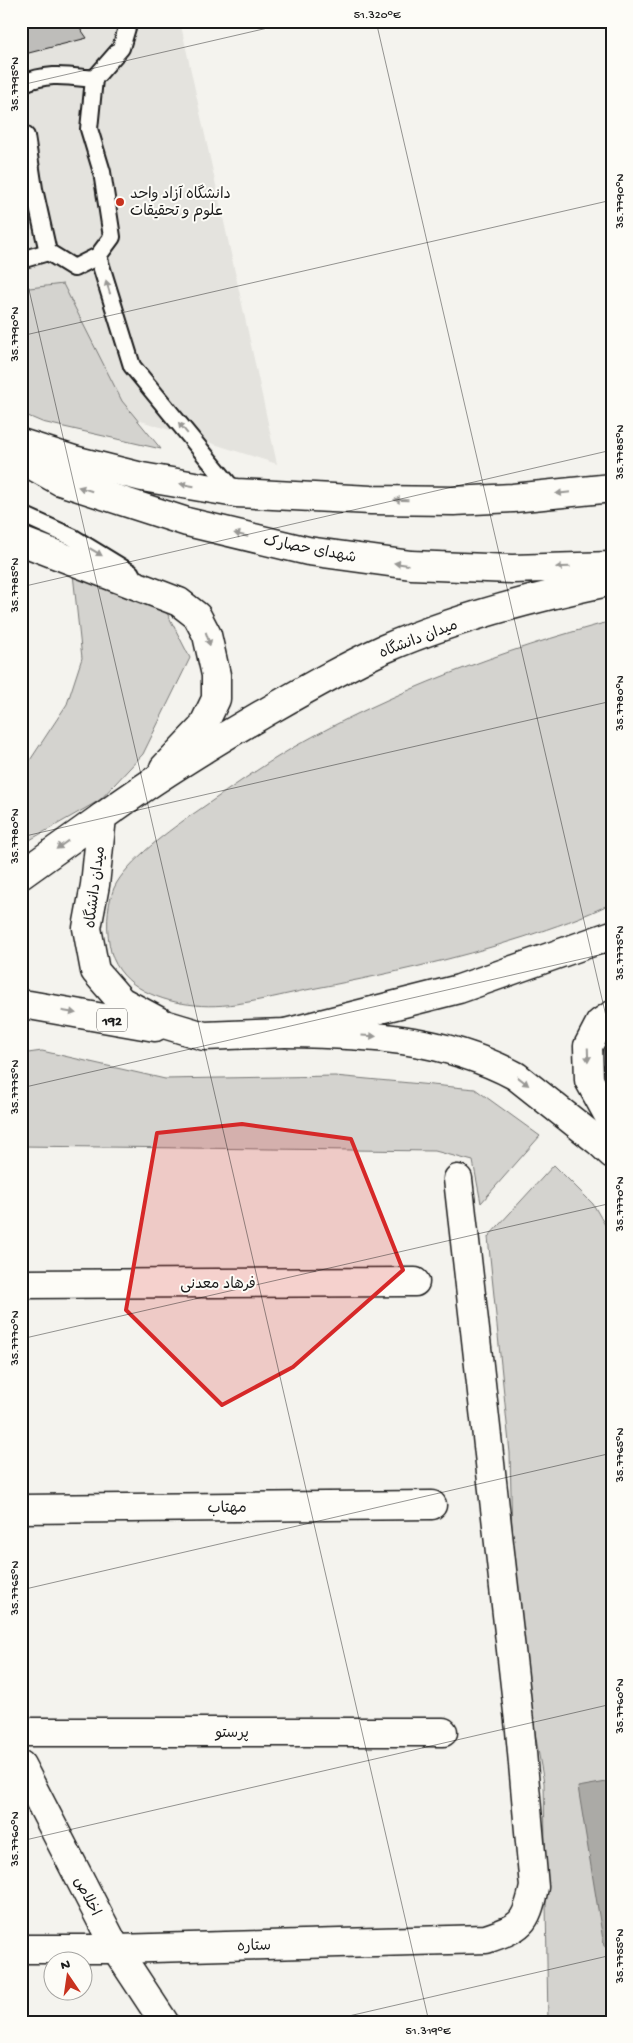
<svg xmlns="http://www.w3.org/2000/svg" width="633" height="2043" font-family="'Gochi Hand','Playpen Sans Arabic',sans-serif">
	<rect width="100%" height="100%" fill="#f4f3ee"/>
	<filter id="ink" filterUnits="userSpaceOnUse"><feTurbulence type="fractalNoise" baseFrequency=".02" numOctaves="2"/><feDisplacementMap in="SourceGraphic" scale="10" xChannelSelector="R" yChannelSelector="G"/><feConvolveMatrix kernelMatrix="1 2 1 2 8 2 1 2 1" color-interpolation-filters="sRGB"/></filter>
	<g filter="url(#ink)">
		<polygon fill="#e4e3de" points="21,21 180,21 277,464 21,383"/>
		<g fill="#d4d3cf" stroke="#787876">
			<polygon points="63,284 122,401 161,449 42,422 21,413 21,289"/>
			<polygon points="73,574 167,613 190,658 143,754 100,800 21,845 21,774 67,704 82,658"/>
			<path d="M612,621V903C584,917 554,927 524,937C453,960 380,976 306,990C272,997 230,1009 195,1005C162,1002 121,988 111,952C106,932 106,907 114,888C126,862 172,828 196,812C228,790 260,767 294,747C393,691 502,650 612,621Z"/>
			<path d="M612,1035V1094C599,1074 597,1054 612,1035Z"/>
			<polygon points="42,1051 165,1079 335,1076 475,1089 540,1136 481,1203 473,1161 435,1151 21,1146 21,1054"/>
			<polygon points="554,1165 593,1204 612,1237 612,2022 548,2022 544,1783 514,1616 510,1453 488,1237"/>
		</g>
		<polygon fill="#abaaa6" stroke="#72716f" points="612,1781 612,1947 604,1946 578,1787"/>
		<polygon fill="#bebdba" stroke="#1c1c1c" points="21,21 107,21 80,28 87,38 21,55"/>
		<g fill="none" stroke-linecap="round" stroke-linejoin="round">
			<g stroke="#1c1c1c" stroke-width="20">
				<g id="service">
					<path d="M21,84C48,72 66,76 94,79"/>
					<polyline points="21,132 26,136 34,189 48,252 74,268 98,256 112,237 102,172 89,129 94,79 121,48 129,21"/>
					<polyline points="98,256 132,366 236,493"/>
					<polyline points="21,260 48,252"/>
					<polyline points="21,514 72,537 131,573"/>
				</g>
			</g>
			<g stroke="#1c1c1c" stroke-width="31">
				<g id="minor">
					<polyline points="21,1284 415,1282"/>
					<polyline points="21,1509 432,1505"/>
					<polyline points="21,1732 443,1732"/>
					<polyline points="21,1765 116,1949 164,2022"/>
					<path d="M21,1949H116L486,1939C521,1927 526,1925 534,1887L520,1730L458,1179"/>
				</g>
			</g>
			<g stroke="#1c1c1c" stroke-width="31">
				<g id="secondary">
					<polyline points="21,443 74,460 142,477 236,493 371,500 454,501 513,498 612,488"/>
					<polyline points="21,459 60,481 187,522 308,551 411,565 512,569 612,566"/>
					<polyline points="21,541 179,602 197,616 207,635 216,675 216,699 202,728 164,768"/>
				</g>
			</g>
			<g stroke="#1c1c1c" stroke-width="31">
				<g id="primary">
					<path d="M612,581C536,597 455,618 384,649C342,668 301,692 261,715C206,747 154,779 102,817L95,885L87,928L95,971L121,1001L164,1024L204,1036L285,1033L459,989L612,935"/>
					<polyline points="21,875 102,817"/>
					<polyline points="21,1006 29,1005 155,1027"/>
				</g>
			</g>
			<g stroke="#1c1c1c" stroke-width="31">
				<g id="trunk">
					<polyline points="612,1015 600,1023 588,1046 589,1080 612,1122"/>
					<path d="M285,1033C366,1034 443,1037 516,1076L598,1141L612,1154"/>
				</g>
			</g>
			<use href="#service" stroke="#fdfcf7" stroke-width="16"/>
			<use href="#minor" stroke="#fdfcf7" stroke-width="28"/>
			<use href="#secondary" stroke="#fdfcf7" stroke-width="28"/>
			<use href="#primary" stroke="#fdfcf7" stroke-width="28"/>
			<use href="#trunk" stroke="#fdfcf7" stroke-width="28"/>
		</g>
		<defs><path id="oneway-solid" d="M-6-.8H1V-3.2L6.5 0L1 3.2V.8H-6Z" transform="scale(1.25)"/></defs>
		<g fill="#989794">
			<use href="#oneway-solid" transform="translate(108 287) rotate(-107)"/>
			<use href="#oneway-solid" transform="translate(183 428) rotate(-129)"/>
			<use href="#oneway-solid" transform="translate(187 485) rotate(-170)"/>
			<use href="#oneway-solid" transform="translate(85 489) rotate(-163)"/>
			<use href="#oneway-solid" transform="translate(563 493) rotate(174)"/>
			<use href="#oneway-solid" transform="translate(401 500) rotate(-179)"/>
			<use href="#oneway-solid" transform="translate(241 535) rotate(-166)"/>
			<use href="#oneway-solid" transform="translate(96 552) rotate(31)"/>
			<use href="#oneway-solid" transform="translate(401 564) rotate(-172)"/>
			<use href="#oneway-solid" transform="translate(563 567) rotate(178)"/>
			<use href="#oneway-solid" transform="translate(208 639) rotate(72)"/>
			<use href="#oneway-solid" transform="translate(62 845) rotate(144)"/>
			<use href="#oneway-solid" transform="translate(69 1012) rotate(10)"/>
			<use href="#oneway-solid" transform="translate(369 1036) rotate(3)"/>
			<use href="#oneway-solid" transform="translate(588 1055) rotate(88)"/>
			<use href="#oneway-solid" transform="translate(523 1081) rotate(38)"/>
		</g>
	</g>
	<path fill="#d62828" fill-opacity="0.2" stroke="#d62828" stroke-width="4" stroke-linejoin="round" d="M242,1124L351,1139L403,1270L293,1367L222,1405L126,1310L157,1133Z"/>
	<path fill="none" stroke="#1c1c1c" stroke-width="1" stroke-opacity="0.45" d="M376,21L612,1042M21,85L298,21M21,255L429,2022M21,336L612,200M21,587L612,450M21,837L612,701M21,1088L612,952M21,1339L612,1203M21,1590L612,1453M21,1841L612,1704M323,2022L612,1955"/>
	<circle fill="#c8321e" stroke="#fdfcf7" stroke-width="2" cx="120" cy="202" r="5"/>
	<g text-anchor="middle" stroke-width="4" stroke-linejoin="round" paint-order="stroke">
		<rect fill="#fdfcf7" stroke="#605f5e" stroke-width="1" x="97" y="1008.5" width="30" height="23" rx="4"/>
		<g font-size="14" font-weight="bold" fill="#1c1c1c">
			<text x="112" y="1025">192</text>
		</g>
		<g font-size="15" fill="#1c1c1c" stroke="#fdfcf7" text-anchor="start">
			<text x="130" y="198">دانشگاه آزاد واحد<tspan x="130" dy="17">علوم و تحقیقات</tspan></text>
		</g>
		<g font-size="15" fill="#1c1c1c" stroke="#fdfcf7">
			<text transform="translate(310 548) rotate(11)" y="5">شهدای حصارک</text>
			<text transform="translate(418 638) rotate(-21)" y="5">میدان دانشگاه</text>
			<text transform="translate(94 887) rotate(-83)" y="5">میدان دانشگاه</text>
			<text x="218" y="1288">فرهاد معدنی</text>
			<text transform="translate(227 1507) rotate(-1)" y="5">مهتاب</text>
			<text x="232" y="1737">پرستو</text>
			<text transform="translate(88 1896) rotate(63)" y="5">اخلاص</text>
			<text transform="translate(254 1945) rotate(-2)" y="5">ستاره</text>
		</g>
	</g>
	<rect width="633" height="2043" fill="none" stroke="#fdfcf7" stroke-width="55"/>
	<g transform="translate(68 1976) rotate(347)"><circle r="24" fill="#fdfcf7" stroke="#a3a29f"/>
	<path d="M0-4L9 19L0 12L-9 19Z" fill="#c8321e"/>
	<text y="-8" font-size="14" font-weight="bold" text-anchor="middle" fill="#1c1c1c">N</text>
	</g>
	<rect x="28" y="28" width="578" height="1988" fill="none" stroke="#1c1c1c" stroke-width="2"/>
	<g font-size="12" text-anchor="middle" fill="#1c1c1c">
		<text x="377" y="18">51.320°E</text>
		<text transform="translate(14 84) rotate(-90)" y="4">35.7795°N</text>
		<text transform="translate(619 201) rotate(-90)" y="4">35.7790°N</text>
		<text transform="translate(14 334) rotate(-90)" y="4">35.7790°N</text>
		<text transform="translate(619 452) rotate(-90)" y="4">35.7785°N</text>
		<text transform="translate(14 585) rotate(-90)" y="4">35.7785°N</text>
		<text transform="translate(619 703) rotate(-90)" y="4">35.7780°N</text>
		<text transform="translate(14 836) rotate(-90)" y="4">35.7780°N</text>
		<text transform="translate(619 953) rotate(-90)" y="4">35.7775°N</text>
		<text transform="translate(14 1087) rotate(-90)" y="4">35.7775°N</text>
		<text transform="translate(619 1204) rotate(-90)" y="4">35.7770°N</text>
		<text transform="translate(14 1338) rotate(-90)" y="4">35.7770°N</text>
		<text transform="translate(619 1455) rotate(-90)" y="4">35.7765°N</text>
		<text transform="translate(14 1588) rotate(-90)" y="4">35.7765°N</text>
		<text transform="translate(619 1706) rotate(-90)" y="4">35.7760°N</text>
		<text transform="translate(14 1839) rotate(-90)" y="4">35.7760°N</text>
		<text transform="translate(619 1956) rotate(-90)" y="4">35.7755°N</text>
		<text x="428" y="2034">51.319°E</text>
	</g>
</svg>
